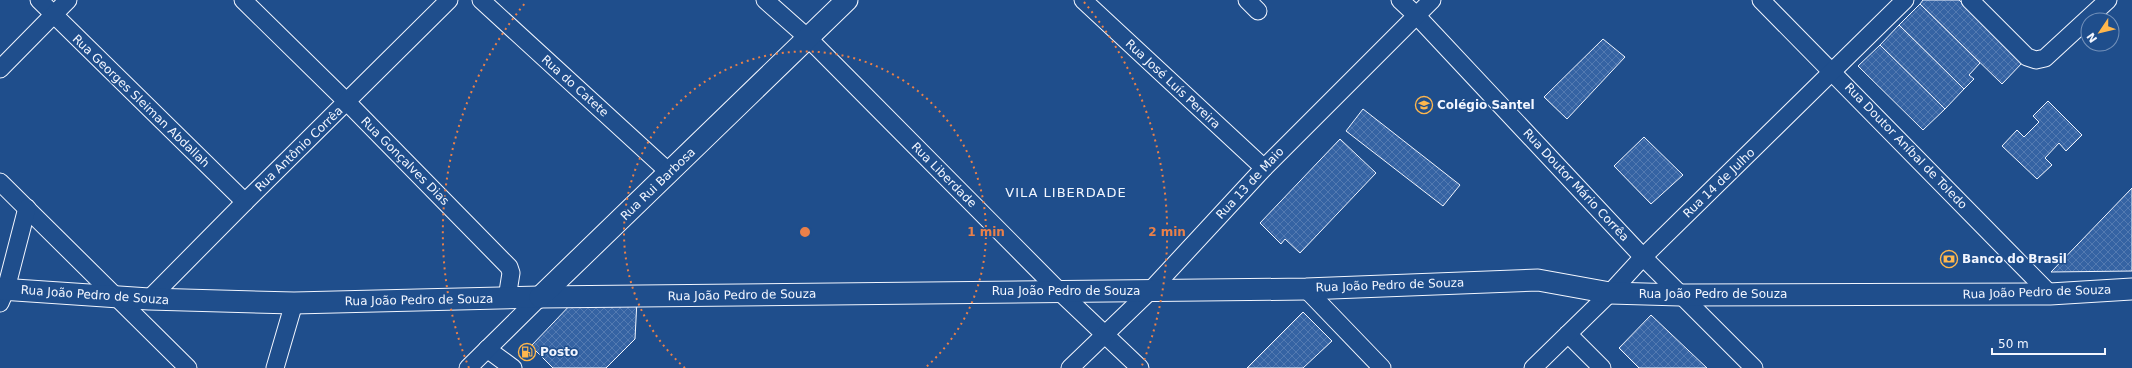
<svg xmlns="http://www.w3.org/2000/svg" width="2132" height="368" font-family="'DejaVu Sans',sans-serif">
	<defs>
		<pattern id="building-cross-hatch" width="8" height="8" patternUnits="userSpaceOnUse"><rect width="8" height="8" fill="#3563a3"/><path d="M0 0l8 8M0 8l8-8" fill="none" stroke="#537ab1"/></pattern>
	</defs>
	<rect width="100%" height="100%" fill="#1f4e8c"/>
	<g fill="url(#building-cross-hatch)" stroke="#f2f6ff">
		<polygon points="1923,0 1959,0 2023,62 2002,84 1920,4"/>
		<polygon points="1920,4 1980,63 1969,75 1974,79 1964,89 1899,25"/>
		<polygon points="1899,25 1964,89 1945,109 1880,45"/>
		<polygon points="1603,39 1625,57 1567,119 1544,97"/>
		<polygon points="1880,45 1945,109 1923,130 1858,66"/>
		<polygon points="2048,101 2082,135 2066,151 2059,143 2045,158 2052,165 2037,179 2002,146 2017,130 2024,137 2039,122 2033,116"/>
		<polygon points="1363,109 1460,185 1443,206 1346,131"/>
		<polygon points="1644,137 1683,175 1651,204 1614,166"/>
		<polygon points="1340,139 1376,173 1300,253 1285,239 1281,244 1260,223"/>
		<polygon points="2132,188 2132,271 2051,272"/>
		<polygon points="575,300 637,300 635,339 606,368 553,368 531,346"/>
		<polygon points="1303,312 1332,341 1303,368 1247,368"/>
		<polygon points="1651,315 1707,368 1639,368 1619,348"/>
	</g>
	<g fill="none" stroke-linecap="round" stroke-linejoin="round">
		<g stroke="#f2f6ff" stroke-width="19">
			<g id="minor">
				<polyline points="39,0 245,202"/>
				<polyline points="243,0 347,102 509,267 511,273 507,298"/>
				<polyline points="481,0 670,173"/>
				<polyline points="765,0 808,38 1059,291 1140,368"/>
				<polyline points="1083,0 1264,168"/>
				<polyline points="1247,0 1258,11"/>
				<polyline points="1400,0 1416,15 1643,257 1754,368"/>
				<polyline points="1761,0 2050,294"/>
				<polyline points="1970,0 2027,57 2036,60 2045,58 2108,0"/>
				<polyline points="0,69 68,0"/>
				<polyline points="0,182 188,368"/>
				<polyline points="1306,289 1382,368"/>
				<polyline points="149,299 245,202 449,0"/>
				<polyline points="0,303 6,289 27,208"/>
				<polyline points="1568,334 1602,368"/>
				<polyline points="487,349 513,368"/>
				<polyline points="275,368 294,303"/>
				<polyline points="468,368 540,297"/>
				<polyline points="1070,368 1150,291 1264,168 1432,0"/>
				<polyline points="1533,368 1610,293 1643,257 1905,0"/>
			</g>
		</g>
		<g stroke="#f2f6ff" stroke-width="23">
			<g id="major">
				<polyline points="0,289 149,299 294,303 540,297 1306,289 1538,280 1610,293 1680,295 2050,294 2132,289"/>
				<polyline points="540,297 847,0"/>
			</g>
		</g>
		<use href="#minor" stroke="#1f4e8c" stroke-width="17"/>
		<use href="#major" stroke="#1f4e8c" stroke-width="21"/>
	</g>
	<g fill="none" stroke="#ea8049" stroke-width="2" stroke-dasharray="2 4">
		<path d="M685 368A181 181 0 1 1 925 368"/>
		<path d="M469 368A362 362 0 0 1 526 2M1084 2A362 362 0 0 1 1141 368"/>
	</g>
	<defs>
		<g id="school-ring" transform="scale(0.9)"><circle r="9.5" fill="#1f4e8c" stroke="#ffb74d" stroke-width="1.5"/><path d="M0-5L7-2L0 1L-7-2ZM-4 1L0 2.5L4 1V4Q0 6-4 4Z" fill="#ffb74d"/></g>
		<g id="bank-ring" transform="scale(0.9)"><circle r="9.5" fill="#1f4e8c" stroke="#ffb74d" stroke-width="1.5"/><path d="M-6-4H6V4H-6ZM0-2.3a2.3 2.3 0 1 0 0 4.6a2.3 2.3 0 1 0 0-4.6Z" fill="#ffb74d"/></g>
		<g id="fuel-ring" transform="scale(0.9)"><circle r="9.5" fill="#1f4e8c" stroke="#ffb74d" stroke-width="1.5"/><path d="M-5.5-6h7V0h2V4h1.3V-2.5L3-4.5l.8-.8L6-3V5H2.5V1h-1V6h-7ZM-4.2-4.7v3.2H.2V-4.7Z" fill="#ffb74d"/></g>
	</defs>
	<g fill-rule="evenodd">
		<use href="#school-ring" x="1424" y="105"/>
		<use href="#bank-ring" x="1949" y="259"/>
		<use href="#fuel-ring" x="527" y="352"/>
	</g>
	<g text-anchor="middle" stroke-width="3" stroke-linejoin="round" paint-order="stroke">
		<g font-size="12" fill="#f2f6ff" stroke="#1f4e8c">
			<text transform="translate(1173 84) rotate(43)" y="4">Rua José Luís Pereira</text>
			<text transform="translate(575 86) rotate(42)" y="4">Rua do Catete</text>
			<text transform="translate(141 101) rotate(44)" y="4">Rua Georges Sleiman Abdallah</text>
			<text transform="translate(1906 146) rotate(46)" y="4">Rua Doutor Aníbal de Toledo</text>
			<text transform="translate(299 149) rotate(-44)" y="4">Rua Antônio Corrêa</text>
			<text transform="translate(405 161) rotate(45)" y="4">Rua Gonçalves Dias</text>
			<text transform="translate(944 175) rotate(45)" y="4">Rua Liberdade</text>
			<text transform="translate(1250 183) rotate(-47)" y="4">Rua 13 de Maio</text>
			<text transform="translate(1719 183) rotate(-44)" y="4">Rua 14 de Julho</text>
			<text transform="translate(658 184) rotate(-44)" y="4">Rua Rui Barbosa</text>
			<text transform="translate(1576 185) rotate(47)" y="4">Rua Doutor Mário Corrêa</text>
			<text transform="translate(1390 285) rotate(-2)" y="4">Rua João Pedro de Souza</text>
			<text x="1066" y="295">Rua João Pedro de Souza</text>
			<text transform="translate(2037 292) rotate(-2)" y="4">Rua João Pedro de Souza</text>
			<text x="1713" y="298">Rua João Pedro de Souza</text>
			<text transform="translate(95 295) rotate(4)" y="4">Rua João Pedro de Souza</text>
			<text transform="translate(742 295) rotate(-1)" y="4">Rua João Pedro de Souza</text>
			<text transform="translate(419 300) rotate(-1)" y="4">Rua João Pedro de Souza</text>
		</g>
		<g font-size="12" font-weight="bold" fill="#f2f6ff" stroke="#1f4e8c" text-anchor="start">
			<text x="1437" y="109">Colégio Santel</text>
			<text x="1962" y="263">Banco do Brasil</text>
			<text x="540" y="356">Posto</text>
		</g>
		<g font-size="13" letter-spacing="1" fill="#f2f6ff" stroke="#1f4e8c">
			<text x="1066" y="197">VILA LIBERDADE</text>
		</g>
	</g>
	<circle cx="805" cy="232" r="6" fill="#ea8049" stroke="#1f4e8c" stroke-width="2"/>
	<g font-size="12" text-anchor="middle" font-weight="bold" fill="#ea8049" stroke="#1f4e8c" stroke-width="3" stroke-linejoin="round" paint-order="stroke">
		<text x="986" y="236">1 min</text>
		<text x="1167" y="236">2 min</text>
	</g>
	<g transform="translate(2100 32) rotate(235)"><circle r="19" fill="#1f4e8c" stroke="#7391ba"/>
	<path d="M0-3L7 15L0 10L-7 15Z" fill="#ffb74d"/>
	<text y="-6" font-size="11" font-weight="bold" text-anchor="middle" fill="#f2f6ff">N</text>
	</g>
	<path d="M1992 348v6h113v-6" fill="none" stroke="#f2f6ff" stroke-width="2"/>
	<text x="1998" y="348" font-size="12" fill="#f2f6ff" stroke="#1f4e8c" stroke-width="3" paint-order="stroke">50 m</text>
</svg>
